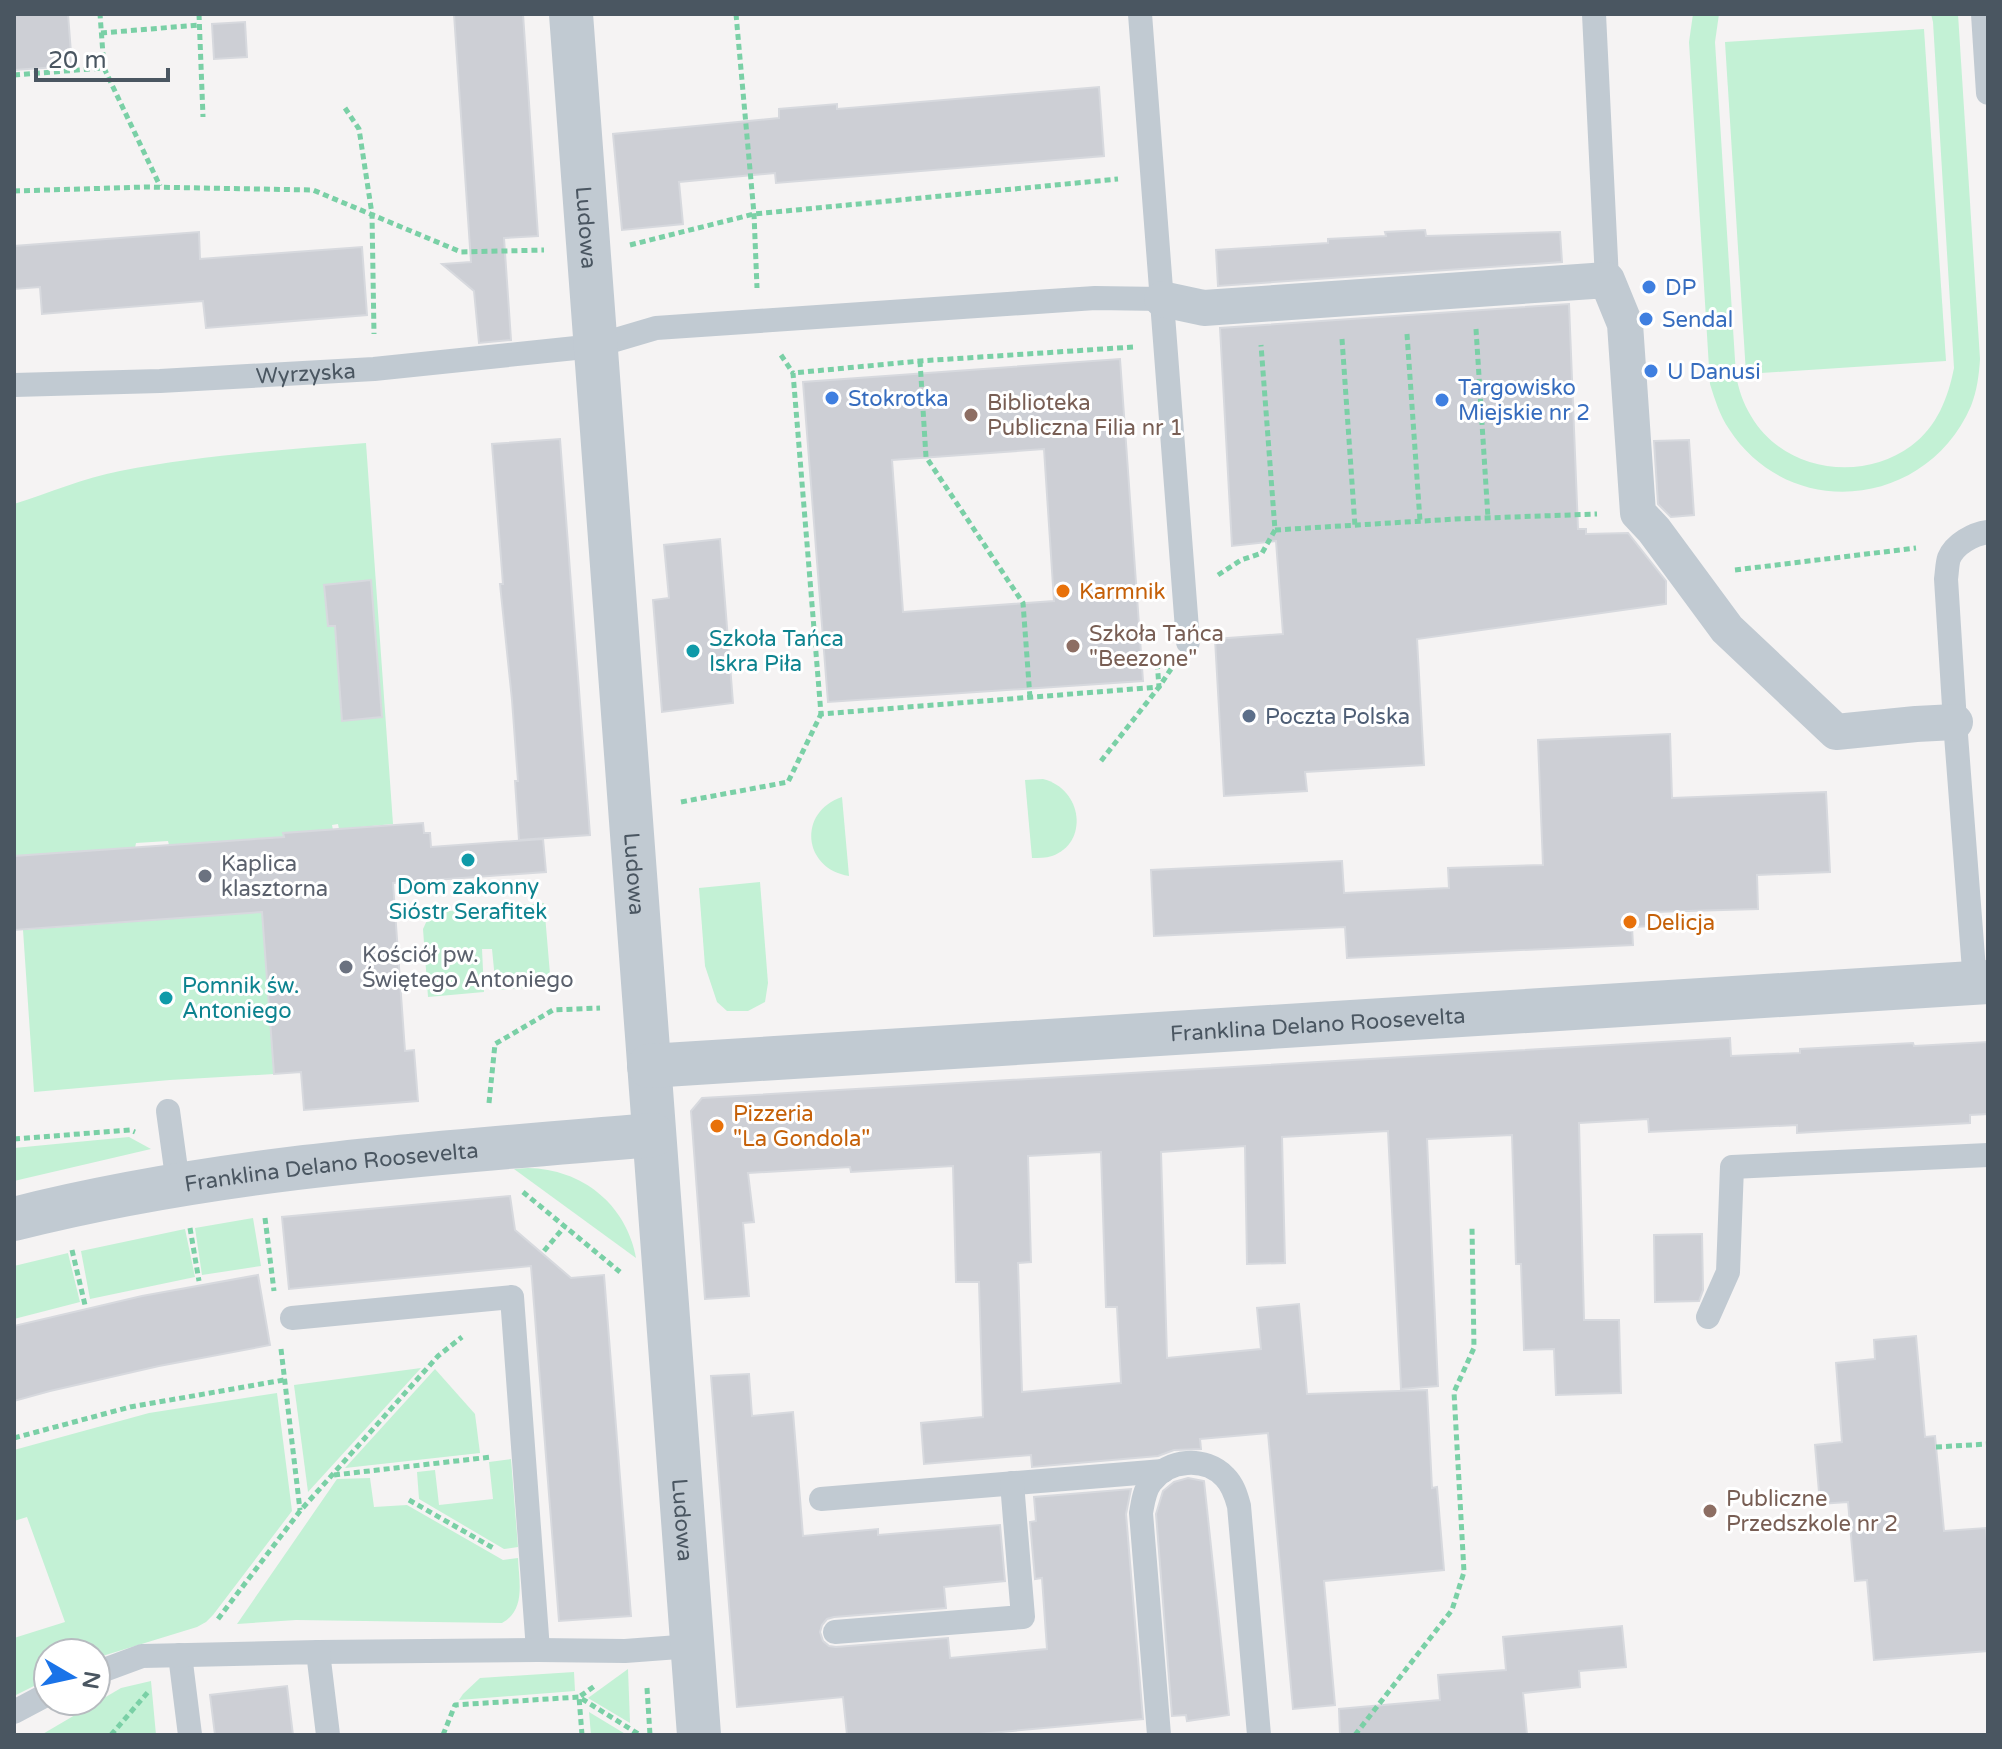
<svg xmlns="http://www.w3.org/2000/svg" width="2002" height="1749" font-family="'Varela Round',sans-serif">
	<rect width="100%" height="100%" fill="#f5f3f3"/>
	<g fill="#c3f1d5">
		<path d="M1693,14H1719L1715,42L1736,376C1739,390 1743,403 1751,416C1783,471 1861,483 1911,446C1937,427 1948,398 1954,368L1933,22L1931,14H1958L1980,359C1979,375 1977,391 1971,406C1927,508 1790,523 1729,429C1720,416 1715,400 1710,384L1689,42Z"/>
		<polygon points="1924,29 1946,361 1746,374 1725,42"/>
		<path d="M366,443L393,824L339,829L338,824L332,825L333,830L284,833L283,837L169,845L168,841L136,843L135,848L14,856V504C49,493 84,478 120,471C201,455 283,450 366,443Z"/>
		<path d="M1043,779C1083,789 1089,843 1052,856C1046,858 1038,858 1032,858L1025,780Z"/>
		<path d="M842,797L849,876C803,869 797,812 842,797Z"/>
		<polygon points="760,882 768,983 765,1002 748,1011 727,1011 717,1002 705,966 699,888"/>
		<polygon points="544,903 551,986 496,990 492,949 482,949 484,992 428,997 423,929 429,916 438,912"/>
		<polygon points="262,912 274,1074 170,1080 34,1092 23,930"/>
		<polygon points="129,1137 151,1149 14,1181 14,1148"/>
		<path d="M528,1168C582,1169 626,1204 636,1258L514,1169Z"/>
		<polygon points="253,1218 261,1266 202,1275 195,1228"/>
		<polygon points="185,1229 195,1277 90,1299 81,1251"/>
		<polygon points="68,1253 80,1302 14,1319 14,1266"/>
		<polygon points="421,1368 308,1492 294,1385"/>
		<polygon points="435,1369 475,1414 480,1453 345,1468"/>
		<polygon points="277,1393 292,1511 213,1615 206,1622 197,1627 96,1658 96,1653 48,1653 48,1679 14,1696 14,1638 65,1622 27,1517 14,1521 14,1450 149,1413"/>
		<polygon points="511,1459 518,1547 504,1549 419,1499 417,1472 435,1470 439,1505 493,1499 489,1462"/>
		<path d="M370,1478L374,1507L407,1505L503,1560L518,1558C519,1582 526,1610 502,1623L296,1620L237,1624L337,1479Z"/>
		<polygon points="628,1669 630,1723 588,1698"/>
		<polygon points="574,1672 575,1691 459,1700 463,1694 480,1678"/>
		<polygon points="151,1681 156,1735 41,1735 121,1688"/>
		<polygon points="589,1712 627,1735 591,1735"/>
	</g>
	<g fill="#cdcfd5" stroke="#d7d9de" stroke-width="2" fill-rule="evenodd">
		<polygon points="14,14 68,14 72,66 14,70"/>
		<polygon points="454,14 523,14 538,236 504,238 511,340 479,343 474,291 442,264 471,262"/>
		<polygon points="245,22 247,57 214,59 212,24"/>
		<polygon points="1099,87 1104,156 776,183 775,173 679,182 683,224 622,230 613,134 779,118 779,109 837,104 837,109"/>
		<polygon points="1425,230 1426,236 1560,232 1562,262 1218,286 1216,250 1328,243 1328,239 1386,236 1385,232"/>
		<polygon points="199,232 200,259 362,247 367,315 206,328 203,301 42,314 40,287 14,289 14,246"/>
		<polygon points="1569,304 1578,529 1586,529 1586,534 1628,533 1666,581 1666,604 1417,639 1424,765 1305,772 1307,791 1224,796 1215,639 1283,634 1276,541 1232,546 1220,328"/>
		<path d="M1120,359L1143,681L828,702L803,382ZM1044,449L1054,601L903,612L892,460Z"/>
		<polygon points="560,439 590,835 519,840 515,781 518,781 512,700 500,584 503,584 492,444"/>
		<polygon points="1689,440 1694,515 1671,517 1658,504 1654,441"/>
		<polygon points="720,539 733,703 662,712 653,600 669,598 664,545"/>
		<polygon points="371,580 382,717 342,721 335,626 328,626 324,585"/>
		<polygon points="1670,734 1672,798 1826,792 1830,872 1757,875 1758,909 1652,912 1652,926 1632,927 1633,945 1347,958 1345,927 1154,936 1151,870 1342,861 1344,893 1449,888 1448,868 1543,865 1538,740"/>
		<polygon points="423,823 424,833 430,833 431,847 543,839 546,872 393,883 405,1051 414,1050 418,1101 304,1110 301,1072 274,1074 262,912 14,930 14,856 284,837 283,833"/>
		<path d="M1730,1038L1731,1056L1800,1053V1049L1913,1043L1914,1046L1988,1042V1114L1970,1115V1123L1797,1133V1125L1649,1132L1648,1119L1579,1123L1584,1320H1619L1621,1393L1556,1395L1554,1349L1524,1350L1521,1264H1516L1512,1135L1427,1139L1438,1386L1401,1389L1388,1131L1282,1137L1285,1263L1247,1264L1245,1146L1161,1152L1167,1358L1261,1349L1257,1308L1299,1304L1307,1394L1427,1390L1432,1488L1437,1487L1444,1570L1324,1581L1335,1705L1293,1709L1268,1433L1200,1439L1201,1449L1174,1450L1158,1456L1032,1467L1031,1455L924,1464L921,1423L983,1417L979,1282H956L953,1166L851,1172L850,1167L748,1173L754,1222L743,1223L749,1296L705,1299L691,1111L702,1098ZM1101,1152L1106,1307H1117L1121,1383L1022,1392L1018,1263L1031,1262L1028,1156Z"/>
		<polygon points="510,1196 515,1230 571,1278 604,1275 631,1616 559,1621 531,1266 289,1289 282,1217"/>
		<polygon points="1702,1234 1703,1290 1699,1301 1655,1302 1654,1235"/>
		<polygon points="258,1275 270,1345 159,1366 50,1391 14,1401 14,1326 142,1296"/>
		<polygon points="1916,1336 1925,1437 1935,1436 1944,1531 1986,1528 1988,1553 1988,1651 1874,1660 1867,1580 1855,1581 1848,1502 1820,1504 1815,1445 1842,1442 1836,1363 1875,1359 1874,1340"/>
		<polygon points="749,1374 752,1416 793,1412 803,1536 878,1529 878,1535 1000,1525 1005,1581 944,1587 946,1608 834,1617 827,1619 822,1625 820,1632 823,1641 829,1646 836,1647 948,1638 950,1658 1047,1649 1042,1578 1035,1579 1030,1522 1036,1521 1034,1497 1131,1489 1126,1514 1143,1719 968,1735 847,1735 843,1697 737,1707 711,1376"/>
		<polygon points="1188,1478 1204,1481 1229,1715 1187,1721 1186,1715 1172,1716 1156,1514 1163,1491 1174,1482"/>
		<polygon points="1622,1626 1626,1667 1579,1671 1580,1687 1523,1693 1527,1735 1340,1735 1339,1709 1440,1700 1438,1675 1506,1670 1503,1637"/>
		<polygon points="287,1686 293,1735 215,1735 210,1695"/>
	</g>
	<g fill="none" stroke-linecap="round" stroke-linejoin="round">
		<g stroke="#7ad0a6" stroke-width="5" stroke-dasharray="6 4" stroke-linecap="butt">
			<polyline points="199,14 203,117"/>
			<polyline points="736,14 754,214 757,288"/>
			<polyline points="101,33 199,25"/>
			<polyline points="104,68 160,186"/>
			<polyline points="14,75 104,68 100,14"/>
			<polyline points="345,108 359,129 372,214 374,334"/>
			<polyline points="14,191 146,187 313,190 461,252 544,250"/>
			<polyline points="630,245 754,214 1118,179"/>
			<polyline points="1476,329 1488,518"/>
			<polyline points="1407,334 1420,521"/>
			<polyline points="1342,339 1355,526"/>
			<polyline points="1133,347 920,361 793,373 821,714 1159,687 1157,661"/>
			<polyline points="781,355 793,373"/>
			<polyline points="920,361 926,457 1023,603 1030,698"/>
			<polyline points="1275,530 1456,519 1597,514"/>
			<polyline points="1735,570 1916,548"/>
			<polyline points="1218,575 1241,560 1262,553 1275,530 1261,345"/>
			<polyline points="1101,761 1159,687 1171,669"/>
			<polyline points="681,802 788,782 821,714"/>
			<polyline points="489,1103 495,1044 553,1010 600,1008"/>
			<polyline points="14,1139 130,1130 135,1132"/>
			<polyline points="523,1192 620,1272"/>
			<polyline points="265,1218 274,1291"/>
			<polyline points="190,1228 199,1281"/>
			<polyline points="72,1250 85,1305"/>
			<polyline points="544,1251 565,1226"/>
			<polyline points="281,1349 300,1510"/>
			<polyline points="14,1438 130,1407 284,1380"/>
			<polyline points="1936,1447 1988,1444"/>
			<polyline points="334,1475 491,1457"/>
			<polyline points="409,1500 495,1549"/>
			<polyline points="218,1619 300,1511 438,1356 462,1337"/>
			<polyline points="647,1688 650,1735"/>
			<polyline points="111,1735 148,1692"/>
			<polyline points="443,1735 455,1705 579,1697 640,1735"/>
			<polyline points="582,1735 579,1697 596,1685"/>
			<polyline points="1355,1735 1452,1610 1464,1572 1454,1392 1474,1348 1472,1227"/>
		</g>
		<g stroke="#c1cad2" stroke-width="24">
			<polyline points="1140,14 1188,642"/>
			<polyline points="1594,14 1607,280"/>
			<polyline points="1983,14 1988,93"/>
			<path id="s1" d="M14,385L160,381L374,369L595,346L656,328L1095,298L1162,299"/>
			<path d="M1975,983L1955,722L1946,579C1947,573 1947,564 1949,558C1955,544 1973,534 1988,532"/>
			<polyline points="168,1111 178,1184"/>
			<polyline points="1708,1317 1728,1272 1732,1167 1988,1155"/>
			<polyline points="292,1318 512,1297 538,1650"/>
			<polyline points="821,1499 1163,1471"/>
			<polyline points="835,1632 1023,1617 1012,1483"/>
			<polyline points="318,1652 538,1650 625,1651 692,1646"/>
			<polyline points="180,1655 190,1735"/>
			<polyline points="96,1673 142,1656 318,1652 328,1735"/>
			<polyline points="14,1712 48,1694"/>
			<path d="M1159,1735L1141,1513C1143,1502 1144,1491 1151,1482C1168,1459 1205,1456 1225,1477C1233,1485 1236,1495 1239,1506L1259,1735"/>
		</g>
		<polyline stroke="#c1cad2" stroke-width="36" points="1162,299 1204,308 1607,280 1625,324 1638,513 1654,530 1727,629 1836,732 1916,724 1955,722"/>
		<g stroke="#c1cad2" stroke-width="44">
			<path id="s2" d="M571,14L699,1735"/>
			<path id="s3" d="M649,1066L1988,982"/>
			<path id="s4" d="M14,1219C223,1166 439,1153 653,1135"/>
		</g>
	</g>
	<g fill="#3f7fe0" stroke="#fff" stroke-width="3">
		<circle cx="1649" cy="287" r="8"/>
		<circle cx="1646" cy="319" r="8"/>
		<circle cx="1651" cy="371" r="8"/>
		<circle cx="832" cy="398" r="8"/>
		<circle cx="1442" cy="400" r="8"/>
	</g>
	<g fill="#8d6e63" stroke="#fff" stroke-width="3">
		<circle cx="971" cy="415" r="8"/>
		<circle cx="1073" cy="646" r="8"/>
		<circle cx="1710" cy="1511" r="8"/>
	</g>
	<g fill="#e8710a" stroke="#fff" stroke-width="3">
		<circle cx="1063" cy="591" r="8"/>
		<circle cx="1630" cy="922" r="8"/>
		<circle cx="717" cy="1126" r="8"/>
	</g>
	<g fill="#0f9aa8" stroke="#fff" stroke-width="3">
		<circle cx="693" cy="651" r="8"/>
		<circle cx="468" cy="860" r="8"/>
		<circle cx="166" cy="998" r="8"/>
	</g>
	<circle fill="#5c6f8a" stroke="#fff" stroke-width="3" cx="1249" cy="716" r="8"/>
	<g fill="#6b7280" stroke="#fff" stroke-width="3">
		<circle cx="205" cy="876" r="8"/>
		<circle cx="346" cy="967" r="8"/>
	</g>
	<g text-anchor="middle" stroke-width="6" stroke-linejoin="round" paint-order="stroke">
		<g font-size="22" fill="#4a5661" stroke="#fff">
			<text dy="8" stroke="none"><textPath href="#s2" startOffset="214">Ludowa</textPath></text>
			<text dy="8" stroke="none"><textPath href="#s1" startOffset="292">Wyrzyska</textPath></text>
			<text dy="8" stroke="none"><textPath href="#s2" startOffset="862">Ludowa</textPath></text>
			<text dy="8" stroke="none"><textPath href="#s3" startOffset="670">Franklina Delano Roosevelta</textPath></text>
			<text dy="8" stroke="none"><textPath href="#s4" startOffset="322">Franklina Delano Roosevelta</textPath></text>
			<text dy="8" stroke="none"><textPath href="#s2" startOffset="1510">Ludowa</textPath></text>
		</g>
		<g font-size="22" fill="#366cbe" stroke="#fff" text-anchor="start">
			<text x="1665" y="295">DP</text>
			<text x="1662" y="327">Sendal</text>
			<text x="1667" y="379">U Danusi</text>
			<text x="1458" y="395">Targowisko<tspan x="1458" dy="25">Miejskie nr 2</tspan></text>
			<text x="848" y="406">Stokrotka</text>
		</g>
		<g font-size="22" fill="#785e54" stroke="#fff" text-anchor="start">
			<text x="987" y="410">Biblioteka<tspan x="987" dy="25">Publiczna Filia nr 1</tspan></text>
			<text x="1089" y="641">Szkoła Tańca<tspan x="1089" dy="25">"Beezone"</tspan></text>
			<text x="1726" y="1506">Publiczne<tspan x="1726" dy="25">Przedszkole nr 2</tspan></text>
		</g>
		<g font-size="22" fill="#c56008" stroke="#fff" text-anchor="start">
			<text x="1079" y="599">Karmnik</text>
			<text x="1646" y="930">Delicja</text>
			<text x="733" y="1121">Pizzeria<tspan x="733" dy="25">"La Gondola"</tspan></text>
		</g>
		<g font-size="22" fill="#0d838f" stroke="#fff" text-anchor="start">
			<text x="709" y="646">Szkoła Tańca<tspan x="709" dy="25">Iskra Piła</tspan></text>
			<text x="468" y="894" text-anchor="middle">Dom zakonny<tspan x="468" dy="25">Sióstr Serafitek</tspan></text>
			<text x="182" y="993">Pomnik św.<tspan x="182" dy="25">Antoniego</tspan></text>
		</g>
		<g font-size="22" fill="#4e5e75" stroke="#fff" text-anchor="start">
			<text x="1265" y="724">Poczta Polska</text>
		</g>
		<g font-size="22" fill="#5b616d" stroke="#fff" text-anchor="start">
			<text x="221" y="871">Kaplica<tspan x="221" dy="25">klasztorna</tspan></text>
			<text x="362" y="962">Kościół pw.<tspan x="362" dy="25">Świętego Antoniego</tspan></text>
		</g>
	</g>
	<rect width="2002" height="1749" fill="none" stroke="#4a5661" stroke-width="32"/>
	<g transform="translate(72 1677) rotate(99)"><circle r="38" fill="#ffffff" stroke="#b7bbc0" stroke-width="2"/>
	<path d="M0-6L14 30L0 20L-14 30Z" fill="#1a73e8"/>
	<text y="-12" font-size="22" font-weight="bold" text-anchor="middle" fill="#4a5661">N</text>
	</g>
	<path d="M36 68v12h132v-12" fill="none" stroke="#4a5661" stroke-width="4"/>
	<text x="48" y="68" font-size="24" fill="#4a5661" stroke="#ffffff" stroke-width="6" paint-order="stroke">20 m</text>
</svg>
